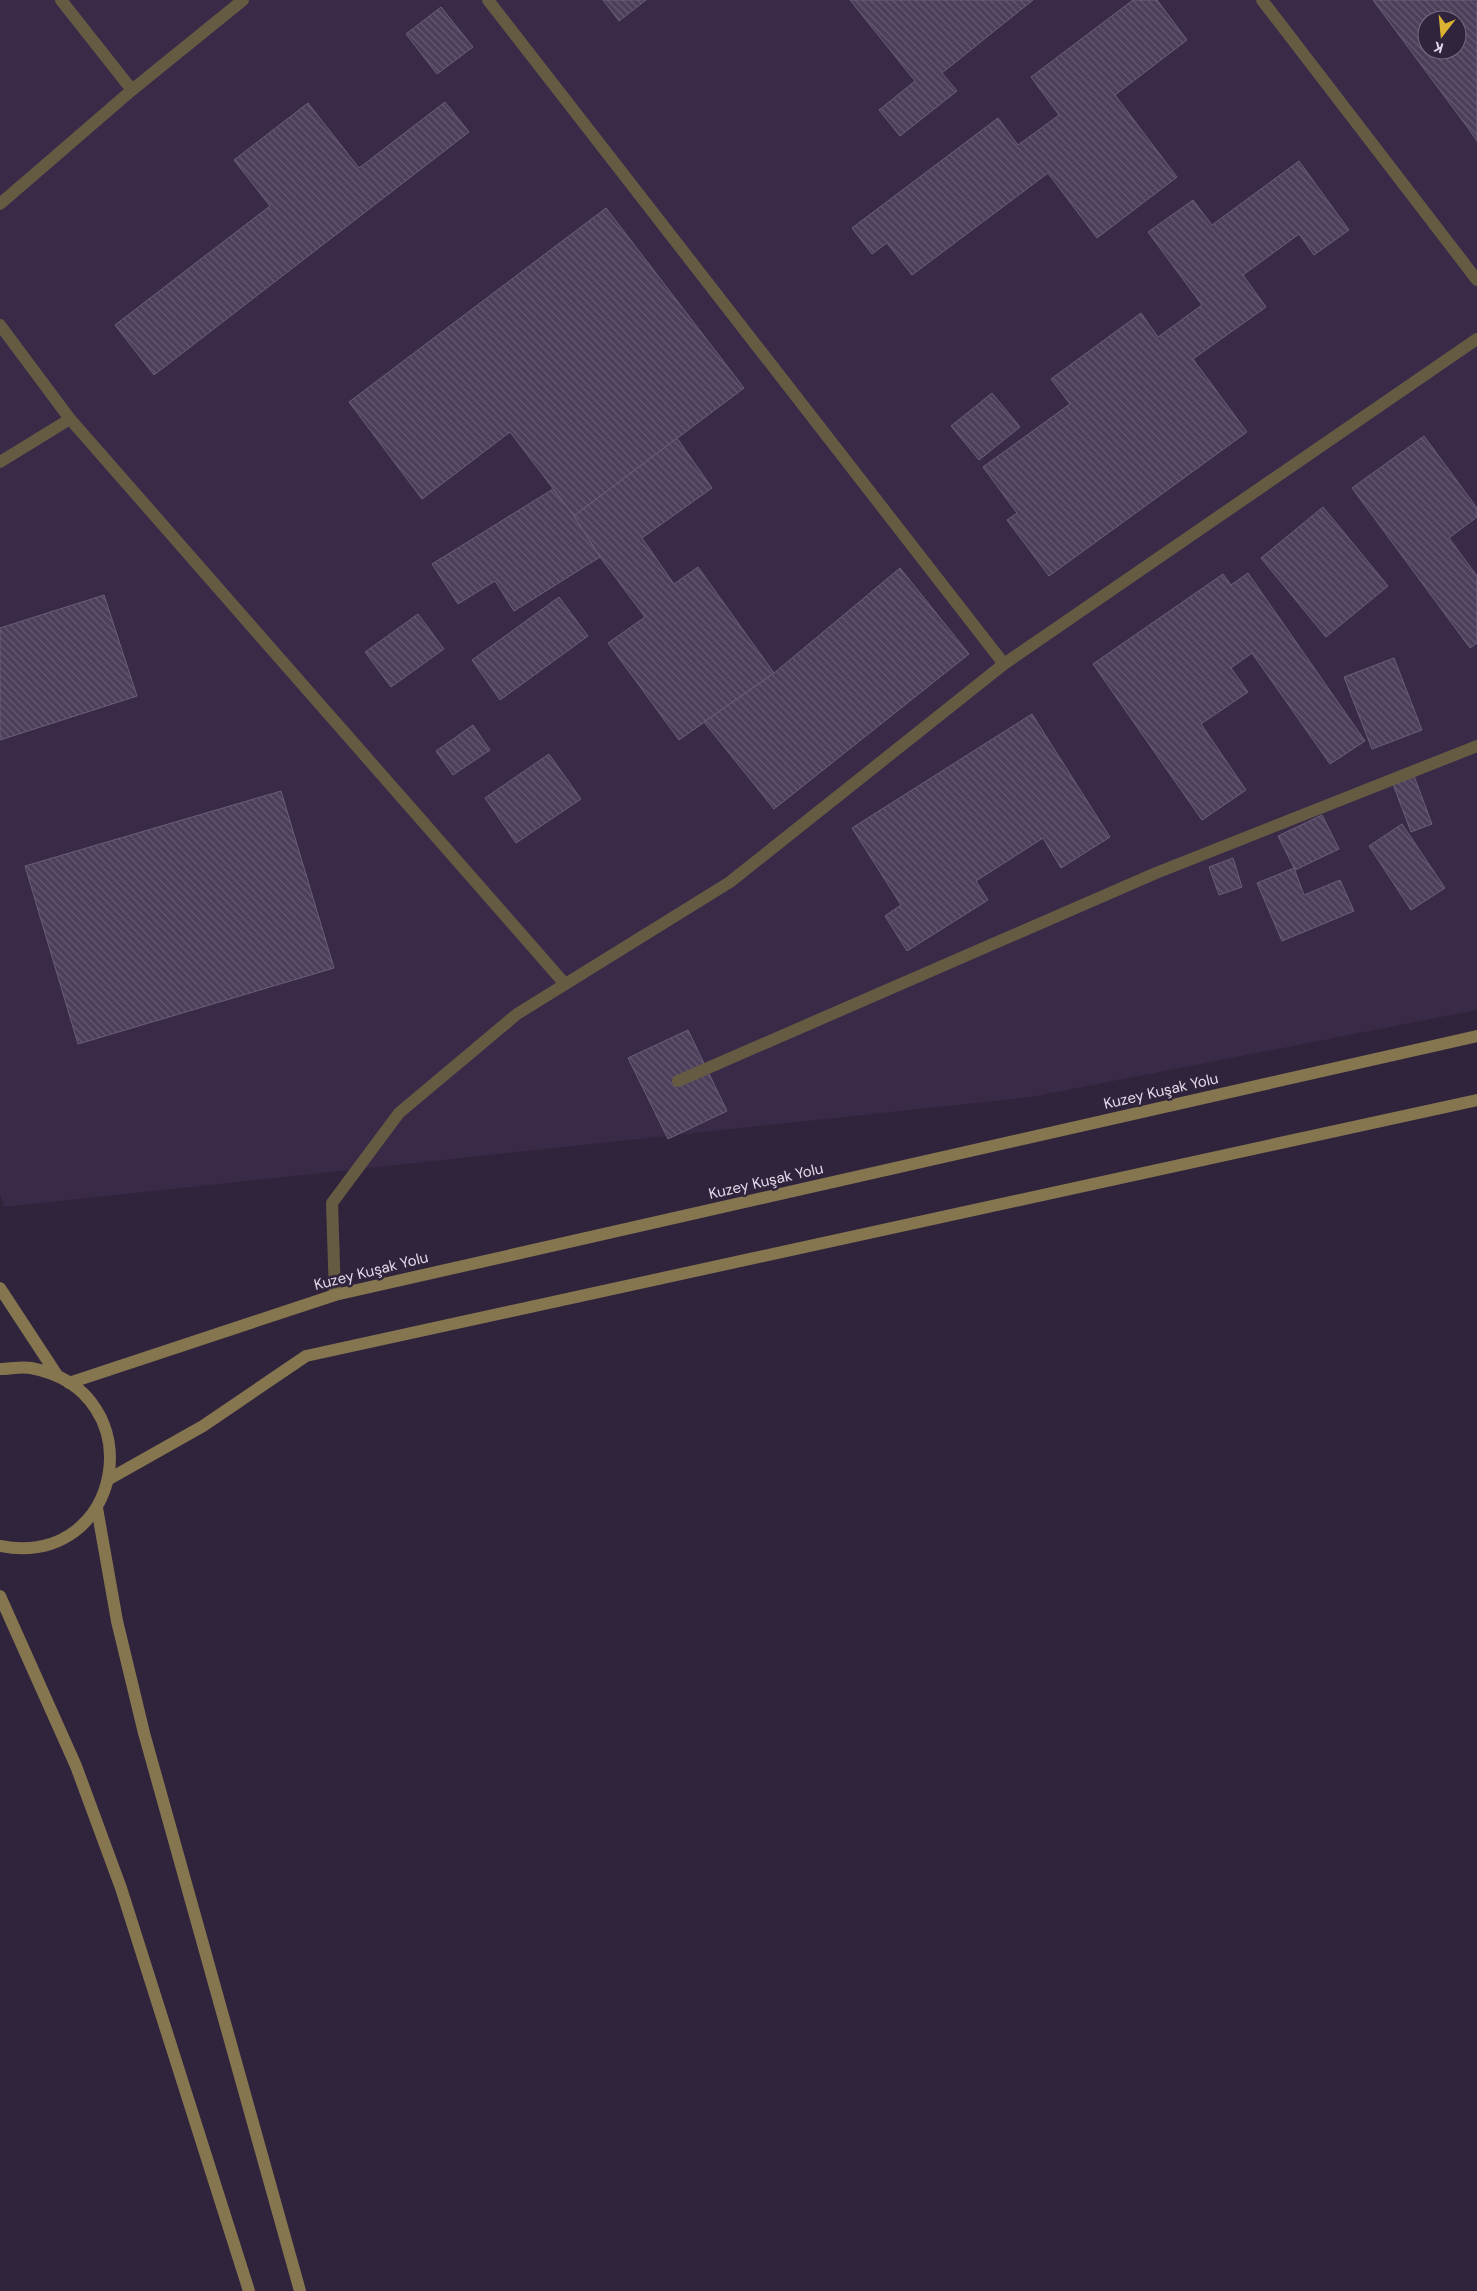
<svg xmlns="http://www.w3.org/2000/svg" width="1477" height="2291" font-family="'DM Sans',sans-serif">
	<defs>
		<pattern id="building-back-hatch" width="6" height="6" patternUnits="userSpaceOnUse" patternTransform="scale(1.25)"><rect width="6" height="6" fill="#4c3f5a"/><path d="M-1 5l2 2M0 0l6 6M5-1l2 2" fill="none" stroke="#665a72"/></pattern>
	</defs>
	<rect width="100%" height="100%" fill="#30243c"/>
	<path fill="#392a48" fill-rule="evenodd" d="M0,0H1477V1010L1031,1097L4,1207L0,1193ZM1427,20H1457V50H1427Z"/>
	<g fill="url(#building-back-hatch)" stroke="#6b5e7a" fill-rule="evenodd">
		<polygon points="603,0 646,0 619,21"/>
		<polygon points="850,0 1033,0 942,73 957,91 900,136 879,110 915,81"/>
		<polygon points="1133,0 1157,0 1187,40 1115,95 1177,177 1097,238 1048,173 912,275 887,243 872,254 852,228 998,118 1018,145 1059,115 1031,77"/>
		<path d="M1373,0H1477V141L1468,128ZM1427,20H1457V50H1427Z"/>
		<polygon points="441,7 473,47 437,74 406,34"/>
		<polygon points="445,102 469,132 154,375 115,325 270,206 234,160 308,103 359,168"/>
		<polygon points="1299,161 1349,230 1314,255 1299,234 1243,275 1266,307 1193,359 1247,432 1049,576 1007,520 1017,513 983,467 1070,404 1051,379 1141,313 1158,337 1202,305 1148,232 1193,200 1212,225"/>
		<polygon points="606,208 744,388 574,516 510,432 422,499 349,402"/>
		<polygon points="992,393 1020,427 979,460 951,426"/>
		<polygon points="1424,436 1477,508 1477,517 1449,538 1477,576 1477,643 1470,648 1352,488"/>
		<polygon points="677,438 712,488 642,538 674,584 698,567 774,673 679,740 608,643 645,617 600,557 574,516"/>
		<polygon points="553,489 574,516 600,557 514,611 495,581 458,604 432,564"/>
		<polygon points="1323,507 1388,586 1326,637 1261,558"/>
		<polygon points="900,568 969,654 774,809 704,722 774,673"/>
		<polygon points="1248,573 1365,741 1330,764 1252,653 1231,668 1248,692 1201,724 1246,790 1202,820 1093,664 1223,574 1231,585"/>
		<polygon points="104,595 137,696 0,740 0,628"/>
		<polygon points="559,597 588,636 500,700 472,660"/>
		<polygon points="418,614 444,649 391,687 365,652"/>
		<polygon points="1394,658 1422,730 1372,749 1344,677"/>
		<polygon points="1032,714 1110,837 1061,868 1043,838 976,881 988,900 907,951 885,916 901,905 852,828"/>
		<polygon points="473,725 490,750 453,775 436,751"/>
		<polygon points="549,754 581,799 516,843 485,798"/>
		<polygon points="1414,776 1432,824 1411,832 1393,784"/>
		<polygon points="281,791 334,968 78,1044 25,866"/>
		<polygon points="1322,815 1339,849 1295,870 1278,836"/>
		<polygon points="1402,824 1445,888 1411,910 1369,846"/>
		<polygon points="1233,858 1242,887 1219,895 1209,867"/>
		<polygon points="1294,868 1304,895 1340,880 1354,911 1282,941 1257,883"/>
		<polygon points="688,1030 727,1111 668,1139 628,1058"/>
	</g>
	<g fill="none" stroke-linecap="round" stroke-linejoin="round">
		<g stroke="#655b43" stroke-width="12">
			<polyline points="61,0 132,90"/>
			<polyline points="488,0 1004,664"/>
			<polyline points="1262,0 1477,280"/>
			<polyline points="0,204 132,90 243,0"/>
			<polyline points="0,325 70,419 565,984"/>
			<polyline points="0,462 70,419"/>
			<polyline points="678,1081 1156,873 1477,746"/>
			<polyline points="335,1295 332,1203 399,1113 517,1014 730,882 1004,664 1477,339"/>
		</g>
		<g stroke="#857650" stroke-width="12">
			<polyline points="0,1288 57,1375"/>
			<path d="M0,1369C10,1369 21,1366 31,1368C155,1391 124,1570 0,1546"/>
			<polyline points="69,1383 335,1295 1477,1036"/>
			<polyline points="109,1479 203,1426 306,1356 1477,1100"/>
			<polyline points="97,1508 117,1621 144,1733 300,2291"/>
			<polyline points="0,1596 76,1766 121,1888 249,2291"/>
		</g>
	</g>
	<g text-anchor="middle" stroke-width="5" stroke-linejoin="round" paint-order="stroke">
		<g font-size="15" fill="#e2daea" stroke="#30243c">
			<text transform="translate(1161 1091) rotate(-13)" y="5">Kuzey Kuşak Yolu</text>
			<text transform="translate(766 1181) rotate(-13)" y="5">Kuzey Kuşak Yolu</text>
			<text transform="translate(371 1271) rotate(-14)" y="5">Kuzey Kuşak Yolu</text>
		</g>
	</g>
	<g transform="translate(1442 35) rotate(196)"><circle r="24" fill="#30243c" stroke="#776d82"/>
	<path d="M0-4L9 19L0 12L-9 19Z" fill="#dcb233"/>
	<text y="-8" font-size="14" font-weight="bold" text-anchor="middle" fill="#e2daea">K</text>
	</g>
</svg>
